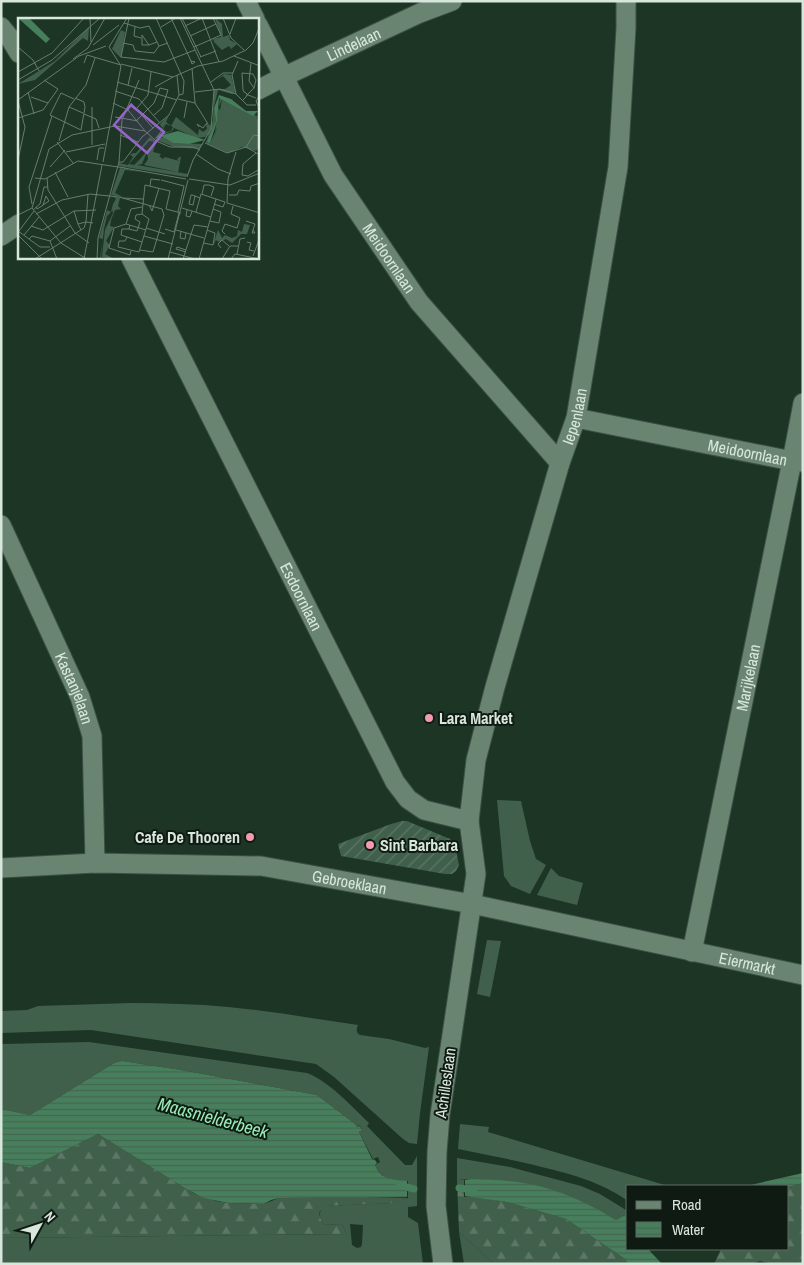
<svg xmlns="http://www.w3.org/2000/svg" width="804" height="1265" font-family="'Archivo Narrow',sans-serif">
	<defs>
		<pattern id="forest-firs" width="22" height="20" patternUnits="userSpaceOnUse" patternTransform="scale(1.25)"><rect width="22" height="20" fill="#41604c"/><path d="M5 1l3.5 6h-7zM16 11l3.5 6h-7z" fill="#5c7765"/></pattern>
		<pattern id="garden-furrows" width="10" height="10" patternUnits="userSpaceOnUse" patternTransform="scale(1.25)"><rect width="10" height="10" fill="#41604c"/><path d="M-1 1l2-2M0 10L10 0M9 11l2-2" fill="none" stroke="#5c7765"/></pattern>
		<pattern id="water-rules" width="6" height="5" patternUnits="userSpaceOnUse" patternTransform="scale(1.25)"><rect width="6" height="5" fill="#477f5c"/><path d="M0 2.5h6" fill="none" stroke="#446550"/></pattern>
	</defs>
	<rect width="100%" height="100%" fill="#1d3525"/>
	<g fill="#41604c" fill-rule="evenodd">
		<polygon points="497,800 521,801 530,841 536,859 546,865 530,894 511,886 504,876"/>
		<polygon points="551,868 559,876 583,883 577,905 537,895"/>
		<polygon points="487,940 501,941 490,997 477,994"/>
		<path d="M131,1003C164,1003 196,1004 228,1007C271,1011 315,1019 358,1025C356,1029 356,1033 360,1035L389,1039L425,1048L429,1047L420,1113L417,1144L409,1143L403,1139L334,1077L316,1064L91,1030L1,1033V1011L27,1010L38,1006Z"/>
		<path d="M89,1042L307,1073C330,1082 351,1106 369,1123L367,1126L405,1165H412L417,1156V1206L408,1207V1217L418,1223L423,1264H1V1238L347,1234L342,1224L323,1225C319,1213 317,1214 326,1206L392,1203L408,1198V1181C392,1181 382,1180 375,1165L380,1162L378,1157L373,1159L359,1132L362,1130L360,1125L357,1127L355,1124L317,1095L181,1070L122,1061L114,1063L30,1115L1,1109V1044ZM350,1224L363,1225L362,1244L361,1247L357,1248L352,1245Z"/>
		<path d="M460,1124L489,1127L488,1132L668,1186H628V1201C598,1180 569,1174 534,1165C509,1159 483,1154 458,1149Z"/>
		<polygon points="457,1158 510,1167 581,1186 600,1194 626,1210 628,1209 628,1213 616,1220 606,1214 471,1179 457,1180"/>
		<polygon points="459,1232 494,1264 464,1264"/>
	</g>
	<g fill="url(#forest-firs)">
		<polygon points="98,1134 193,1193 216,1201 228,1203 264,1204 279,1198 363,1197 408,1198 393,1203 326,1206 323,1210 320,1211 319,1214 323,1225 342,1224 347,1234 1,1238 1,1162 30,1168"/>
		<polygon points="457,1180 464,1180 464,1197 471,1196 507,1202 566,1219 625,1259 628,1264 494,1264 459,1232"/>
		<polygon points="803,1183 803,1264 773,1264 760,1261 751,1264 714,1264 721,1249 788,1249 788,1187"/>
	</g>
	<polygon fill="url(#garden-furrows)" points="402,821 407,821 450,839 455,845 459,865 456,871 452,874 445,874 341,856 338,844 391,824"/>
	<g fill="url(#water-rules)">
		<path d="M122,1061L181,1070L317,1095L355,1124L357,1127L360,1126L362,1130L359,1132L372,1159L375,1160L377,1163L375,1165C382,1181 392,1179 407,1181V1188L403,1189L407,1190V1197L279,1198L271,1200L264,1204L228,1203L204,1198L188,1190L98,1134L30,1168L1,1162V1109L30,1115L114,1063Z"/>
		<polygon points="803,1173 803,1183 788,1187 746,1186"/>
		<path d="M471,1179C490,1180 511,1180 529,1184C560,1190 590,1204 616,1220L628,1213V1225L625,1227L628,1229V1249H648L662,1264H628L625,1259L566,1219L507,1202L465,1196V1189L470,1188V1187H465V1180Z"/>
	</g>
	<g fill="none" stroke-linecap="round" stroke-linejoin="round">
		<g stroke="#477f5c" stroke-width="7">
			<polyline points="399,1185 414,1189"/>
			<polyline points="459,1188 474,1190"/>
		</g>
		<g stroke="#3c5144" stroke-width="21">
			<g id="minor">
				<polyline points="246,1 255,19"/>
				<path id="s1" d="M258,25L333,175L419,302L560,463"/>
				<polyline points="1,27 10,38 19,53"/>
				<path id="s2" d="M258,90L283,77L420,13L452,1"/>
				<polyline points="1,236 19,224"/>
				<path id="s3" d="M131,258L395,782L408,799L424,810L469,821L476,874L440,1115L437,1152L436,1206L443,1264"/>
				<path id="s4" d="M576,418L792,461L803,462"/>
				<path id="s5" d="M1,525L80,697L92,736L95,863"/>
				<path id="s6" d="M469,821L476,760L495,687L560,463L576,418L618,167L626,28V1"/>
				<path id="s7" d="M1,868L95,863L261,866L472,904L803,975"/>
				<path id="s8" d="M692,952L792,461L803,403"/>
			</g>
		</g>
		<use href="#minor" stroke="#6a8472" stroke-width="19"/>
	</g>
	<g fill="#f29aae" stroke="#0f1a13" stroke-width="2">
		<circle cx="429" cy="718" r="5"/>
		<circle cx="250" cy="837" r="5"/>
		<circle cx="370" cy="845" r="5"/>
	</g>
	<g text-anchor="middle" stroke-width="4" stroke-linejoin="round" paint-order="stroke">
		<g font-size="16" fill="#d8e7dc" stroke="#0f1a13">
			<text dy="6" stroke="none"><textPath href="#s2" startOffset="106">Lindelaan</textPath></text>
			<text dy="6" stroke="none"><textPath href="#s1" startOffset="268">Meidoornlaan</textPath></text>
			<text dy="6" stroke="none"><textPath href="#s6" startOffset="419">Iepenlaan</textPath></text>
			<text dy="6" stroke="none"><textPath href="#s4" startOffset="175">Meidoornlaan</textPath></text>
			<text dy="6" stroke="none"><textPath href="#s3" startOffset="379">Esdoornlaan</textPath></text>
			<text dy="6" stroke="none"><textPath href="#s8" startOffset="280">Marijkelaan</textPath></text>
			<text dy="6" stroke="none"><textPath href="#s5" startOffset="179">Kastanjelaan</textPath></text>
			<text dy="6" stroke="none"><textPath href="#s7" startOffset="350">Gebroeklaan</textPath></text>
			<text dy="6" stroke="none"><textPath href="#s7" startOffset="756">Eiermarkt</textPath></text>
			<text transform="translate(445 1083) rotate(-82)" y="6">Achilleslaan</text>
		</g>
		<g font-size="16" font-weight="bold" fill="#d8e7dc" stroke="#0f1a13" text-anchor="start">
			<text x="439" y="724">Lara Market</text>
			<text x="240" y="843" text-anchor="end">Cafe De Thooren</text>
			<text x="380" y="851">Sint Barbara</text>
		</g>
		<g font-size="18" font-style="italic" fill="#97ebb4" stroke="#0f1a13">
			<text transform="translate(213 1118) rotate(15)" y="6">Maasnielderbeek</text>
		</g>
	</g>
	<g transform="translate(18 18)">
		<rect width="241" height="241" fill="#1d3525"/>
		<path d="M197,0L204,6L205,19L211,17L212,22L219,26L213,31L211,28L204,32L196,24L195,21L203,19ZM206,56L213,57L217,74L214,76L200,72L196,89L198,103L192,122L189,124L193,126L198,113L204,82L241,99L238,100L241,101L242,128L238,133L224,129L210,135L188,125L195,102L196,71H207L213,67L205,58L198,62ZM151,97L148,104L153,108L158,99L180,117L181,111L185,114L189,111L188,106L193,107L192,114L187,119L179,120L156,110L154,113L136,121L141,116L153,113L155,109L148,106L144,110L142,106ZM132,119L138,124L135,134L143,136L141,139L145,143L148,140L161,143L159,141L162,139L158,138L163,139L160,154L131,147L129,134L124,146L119,147L170,156L168,159L101,148V145L110,147L115,139L112,136L118,135ZM131,123H135V126L122,141L116,147L111,146ZM145,119L155,125L185,126L181,131L156,129L138,122ZM102,150L125,154L107,152L97,175L105,179L93,177ZM96,179L102,180L100,188L103,191L97,192L93,202L92,208L96,209L88,223L92,227L87,236L96,241L84,239L87,212L95,195L94,191V193L89,198L86,211L85,220L83,239L85,241H83L82,240L85,221L81,220L89,192L93,194L95,186L98,181ZM226,206L232,207L229,216H223L214,225L208,221L201,224L198,222L195,227L200,212L204,220L207,217L214,220L219,218L220,212L224,214Z" fill="#41604c" fill-rule="evenodd"/>
		<path d="M71,9L70,23L65,20L17,62L0,66L37,43ZM202,80L215,85L241,101L204,82L200,90L204,93L194,125L208,132L219,128L211,134L188,124L189,122L192,125L197,114Z" fill="#41604c"/>
		<path d="M135,134L145,141L147,139L161,143L160,154L126,147Z" fill="#41604c"/>
		<path d="M103,12L107,14L103,40L94,31Z" fill="#41604c"/>
		<path d="M0,0H11L32,21L28,25ZM201,77L213,81L228,93H240L235,98L201,80L199,103L192,125L189,124L198,103L196,90ZM148,106L141,118L160,113L187,122L171,126L155,125L143,118L137,121Z" fill="#477f5c"/>
		<path fill="none" stroke="#687c6e" stroke-width="1" d="M72,0L73,24M138,0L166,63L165,76L161,77M153,0L173,43L177,44L174,46L173,43M162,0L196,72L193,111L175,142L169,159M164,0L183,39M184,0L201,44M205,0L213,20L226,32M106,5L122,10L131,8L141,28L150,25M167,8L184,0M117,9L116,18L123,20M143,9L158,0M212,16L218,0M172,18L198,6M105,25L115,27L117,33L136,35L141,28M75,27L101,7M131,27L124,17V27H131L139,24M0,29L15,42L21,53M91,29L109,0M176,29L203,17L195,0M216,38L242,48M103,39L146,44L177,32M103,39L111,0M182,39L198,33M55,41L70,30L87,0M220,43L214,57L218,76L229,87H238M66,45L69,37L103,47M233,45L231,63L236,70M103,46L155,59L180,48L205,43L228,32L235,25L242,8M174,50L177,85M0,54L34,35L66,0M0,62L34,42L82,0M99,64L159,82M193,64L205,55H215M110,67L114,50M137,69L155,59M97,73L121,81L142,105M10,74L16,96M177,74L202,71L218,76M242,76L238,83L242,92M13,79L30,85M57,80L66,84L67,89L63,112M56,81L43,75L32,97L63,112M160,81L177,85M0,82L61,38L88,28M0,83L7,109L0,142M224,83L228,79L229,77L236,70L238,62L235,56L224,55L225,72L226,74L228,75L229,76V77H230L238,80M95,85L110,92L127,113M113,85L135,110M177,85L190,106M51,89L65,95M119,90L130,77L133,54M66,96L78,101L81,110M97,99L120,103M0,100L25,92L40,71L26,62M166,100L169,84M119,102L136,85L142,70L150,72L144,90L136,97M181,109L179,106L185,110L189,105M102,117L120,124M41,123L51,89L68,67L77,40M39,124L55,145M187,125L209,135L228,129L242,137M74,127V89M228,129L236,117L241,118M48,134L87,126M218,134L210,161L209,185L242,195M238,135L225,146L224,157L230,158L242,151M178,136L200,151L213,156M79,142L81,130H86M85,144L103,48L91,29M101,144H105L124,119L151,97L161,77L159,57M32,149L47,132M106,150L168,161M37,154L50,179M17,160L27,161L60,143L107,150M29,160L30,172L57,215L71,225M171,161L212,167L242,155M143,162L166,168L160,194M132,168L133,161L142,162M70,176L68,204L75,205M184,176L186,167H191L196,169L193,178M211,177H219L221,172L232,173L233,168L242,165M177,178L175,187L171,186L173,177H174L177,178L182,180M105,180L125,181M14,186L11,169L34,98M131,187L134,193L141,170M18,189L19,191L24,188L25,187L31,183L28,178L25,187M124,189L113,191L108,206L128,212M14,190L31,131L54,117L97,108L127,113L138,123L152,129H175L182,132M14,190L43,225L67,240M164,190L193,199M15,192L22,186L26,169H30M169,192L168,198L172,199L174,193M178,194L183,176L207,184L205,189L196,186M18,196L44,182L72,176L101,179L144,191L146,197L135,234L122,232M0,197L14,190M192,203L201,205L203,194L195,191M228,203L237,206L234,215H237L235,212M60,206L56,193L78,192M108,206L96,210L91,230L112,237L113,233M112,207L111,211H104L103,217L124,224M13,208L25,212L56,193M128,210L147,216M111,211L119,213L122,204L117,201L118,197L124,196M147,211L156,214L161,195M158,212L186,220M0,213L22,229H32M1,213L16,193M163,213L162,220L167,221L168,215M204,213L207,216L204,213L207,206L219,210L222,200L213,196L215,188M0,217L24,241M6,217L21,199M126,218L155,226M109,219L107,223H101L100,229L121,234L131,201L124,196L127,167L152,173L148,191L163,195M11,221L14,218L32,223M229,224L233,225L231,232L236,233M186,225L195,227L197,215L189,212M203,230L200,226L204,222L211,228M152,234L177,241M168,234L158,231L159,229L168,232M219,236L222,221L227,220M235,238L242,219M17,241L66,210L68,204L60,206L63,212M39,241L32,223L52,208M66,241L84,147M79,241L80,220L101,144L104,102L121,62M150,241L170,162M165,241L176,207L190,209M181,241L198,181M204,241L212,228H220M213,241L217,236L242,241"/>
		<path fill="#9764c8" fill-opacity="0.15" stroke="#9764c8" stroke-width="2.5" d="M113,87L146,114L129,135L96,107Z"/>
		<rect width="241" height="241" fill="none" stroke="#d8e7dc" stroke-width="2.5"/>
	</g>
	<rect width="804" height="1265" fill="none" stroke="#d8e7dc" stroke-width="5"/>
	<rect x="626" y="1185" width="162" height="65" fill="#0f1a13" stroke="#5f6c63"/>
	<rect x="636" y="1201" width="25" height="8" fill="#6a8472" stroke="#5f6c63"/>
	<text x="672" y="1210" font-size="15" fill="#d8e7dc">Road</text>
	<rect x="636" y="1222" width="25" height="15" fill="url(#water-rules)" stroke="#5f6c63"/>
	<text x="672" y="1235" font-size="15" fill="#d8e7dc">Water</text>
	<g transform="translate(40 1225) rotate(50)" stroke="#0f1a13" stroke-width="4" paint-order="stroke">
	<path d="M0-4L9 19L0 12L-9 19Z" fill="#d8e7dc"/>
	<text y="-8" font-size="14" font-weight="bold" text-anchor="middle" fill="#d8e7dc">N</text>
	</g>
</svg>
